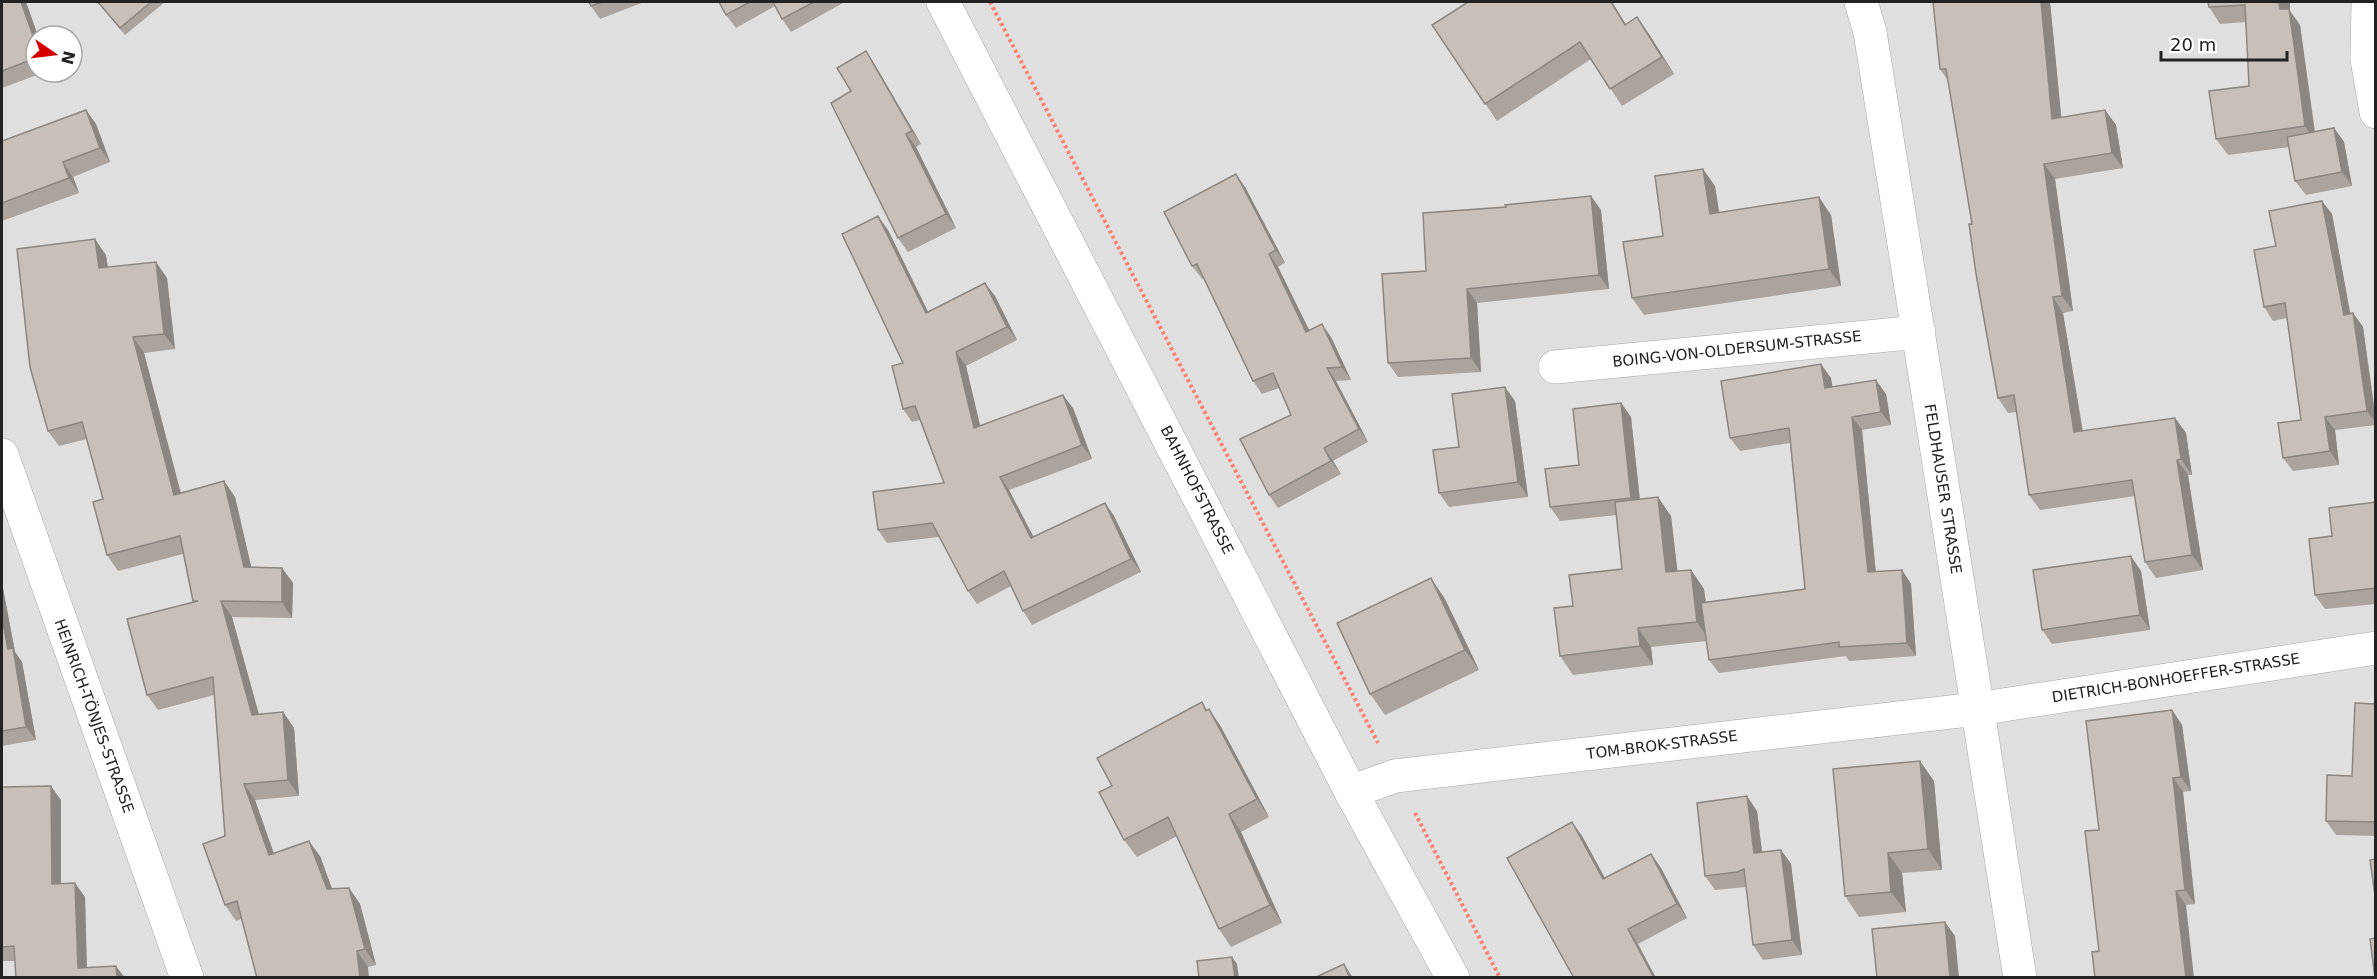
<svg xmlns="http://www.w3.org/2000/svg" width="2377" height="979" font-family="'DejaVu Sans',sans-serif">
	<rect width="100%" height="100%" fill="#f2efe9"/>
	<path fill="#e0dfdf" fill-rule="evenodd" d="M2,2H2375V977H2ZM36,36H72V72H36Z"/>
	<g fill="none" stroke-linecap="round" stroke-linejoin="round">
		<g stroke="#a9a9a9" stroke-width="34">
			<g id="minor">
				<polyline points="943,2 1351,792 1453,978"/>
				<path d="M1861,2L1870,32C1922,347 1969,663 2020,978"/>
				<polyline points="2368,2 2367,59 2376,112"/>
				<polyline points="1555,367 1919,332"/>
				<polyline points="2,455 187,978"/>
				<polyline points="1351,792 1395,776 1977,709 2376,648"/>
			</g>
		</g>
		<g stroke="#fa8072" stroke-width="4" stroke-dasharray="3 3" stroke-linecap="butt">
			<polyline points="990,2 1378,743"/>
			<polyline points="1415,813 1500,978"/>
		</g>
		<use href="#minor" stroke="#fff" stroke-width="33"/>
	</g>
	<g fill="#aba49e">
		<polygon points="2,2 26,2 38,36 36,36 36,72 45,72 2,88"/>
		<polygon points="97,2 165,2 125,35"/>
		<polygon points="589,2 644,2 600,19 591,6"/>
		<polygon points="719,2 842,2 843,3 791,32 782,19 775,6 736,28 726,15"/>
		<polygon points="1933,2 2050,2 2061,117 2105,110 2116,125 2123,168 2055,179 2073,311 2063,313 2083,431 2175,418 2186,433 2192,475 2188,475 2203,570 2156,578 2145,562 2135,496 2040,510 2029,495 2017,412 2008,413 1998,398 1972,224 1948,81 1940,69"/>
		<polygon points="2208,2 2290,2 2290,11 2300,25 2315,131 2334,128 2344,142 2352,186 2306,195 2295,181 2289,147 2228,155 2216,139 2249,86 2246,22 2220,24 2209,7"/>
		<polygon points="1626,24 1649,34 1674,74 1622,106 1591,59 1497,121 1432,25"/>
		<polygon points="866,51 875,65 921,144 916,147 956,228 908,252 898,238"/>
		<polygon points="86,110 96,124 110,162 73,177 79,193 2,221 2,141"/>
		<polygon points="1715,186 1719,212 1831,215 1841,286 1644,315 1632,298 1663,236"/>
		<polygon points="1245,187 1285,263 1278,267 1309,330 1331,337 1351,380 1336,381 1368,442 1333,461 1341,474 1278,508 1269,495 1291,415 1279,388 1262,394 1253,381 1203,278 1202,279 1192,266"/>
		<polygon points="1506,207 1601,210 1609,289 1477,303 1481,372 1398,377 1388,363 1426,271"/>
		<polygon points="2332,214 2350,314 2353,313 2363,327 2376,418 2376,425 2335,430 2339,465 2293,471 2283,458 2301,420 2287,318 2273,321 2264,307 2276,246"/>
		<polygon points="888,230 928,312 995,296 1017,340 966,366 980,426 1073,408 1092,459 1009,490 1033,537 1105,503 1114,516 1141,572 1032,625 1023,611 1011,586 977,604 968,591 939,537 887,543 878,530 944,483 920,420 912,422 903,409 903,363"/>
		<polygon points="106,255 108,267 167,278 175,349 144,353 181,493 224,481 235,497 251,567 282,568 293,583 292,618 232,617 259,714 283,712 294,728 299,796 255,800 274,854 320,856 332,889 349,888 360,904 376,965 368,967 241,919 236,921 225,905 225,836 214,695 158,710 147,695 194,602 183,554 118,571 107,555 103,499 87,439 59,446 48,431"/>
		<polygon points="1831,378 1832,387 1886,394 1891,425 1862,430 1876,572 1902,570 1911,584 1916,656 1849,661 1846,656 1719,673 1709,660 1707,641 1651,647 1653,665 1573,675 1560,656 1573,606 1622,569 1617,515 1560,521 1550,507 1579,465 1621,403 1631,417 1640,499 1671,516 1677,571 1691,570 1704,589 1706,602 1805,589 1790,443 1740,451 1730,438"/>
		<polygon points="1515,401 1528,497 1449,507 1439,493 1459,447"/>
		<polygon points="2376,502 2376,604 2325,609 2315,595"/>
		<polygon points="2141,571 2150,630 2052,644 2042,630"/>
		<polygon points="2,583 15,652 22,662 36,740 2,746"/>
		<polygon points="1445,599 1479,670 1385,715 1370,694"/>
		<polygon points="1202,702 1207,710 1209,709 1221,727 1269,817 1241,832 1282,923 1231,947 1219,929 1177,836 1137,857 1124,840 1112,786"/>
		<polygon points="2376,704 2376,836 2336,835 2326,821 2352,776"/>
		<polygon points="2172,710 2182,725 2191,791 2183,792 2195,904 2186,905 2099,830"/>
		<polygon points="1934,781 1942,870 1902,873 1906,912 1859,917 1845,896"/>
		<polygon points="2,787 61,800 61,884 85,897 87,968 125,978 15,961 2,961"/>
		<polygon points="1757,811 1762,852 1781,850 1791,864 1802,955 1763,960 1753,945 1746,887 1715,890 1705,876"/>
		<polygon points="1572,822 1582,836 1605,878 1651,854 1661,868 1687,918 1638,944 1507,858"/>
	</g>
	<g fill="#8b8681">
		<polygon points="21,2 26,2 38,36 36,36 36,44"/>
		<polygon points="1611,2 1612,2 1637,42 1625,25"/>
		<polygon points="2041,2 2050,2 2063,134 2052,119"/>
		<polygon points="2279,2 2290,2 2290,11 2300,25 2316,143 2305,126 2280,9"/>
		<polygon points="1637,17 1649,34 1674,74 1662,57"/>
		<polygon points="866,51 875,65 921,144 912,131"/>
		<polygon points="86,110 96,124 110,162 100,148"/>
		<polygon points="2105,110 2116,125 2123,168 2112,153"/>
		<polygon points="2334,128 2344,142 2352,186 2342,172"/>
		<polygon points="906,134 916,147 956,228 946,214"/>
		<polygon points="63,162 73,177 79,193 69,178"/>
		<polygon points="2044,164 2055,179 2073,311 2062,296"/>
		<polygon points="1703,169 1715,186 1722,231 1710,214"/>
		<polygon points="1236,174 1245,187 1285,263 1276,250"/>
		<polygon points="1591,196 1601,210 1609,289 1599,275"/>
		<polygon points="1819,197 1831,215 1841,286 1829,269"/>
		<polygon points="2322,201 2332,214 2353,328 2344,315"/>
		<polygon points="878,216 888,230 935,326 926,313"/>
		<polygon points="95,239 106,255 110,284 99,268"/>
		<polygon points="1269,254 1278,267 1316,344 1306,332"/>
		<polygon points="156,262 167,278 175,349 164,334"/>
		<polygon points="985,283 995,296 1017,340 1007,327"/>
		<polygon points="1467,289 1477,303 1481,372 1471,358"/>
		<polygon points="2053,297 2063,313 2085,447 2074,432"/>
		<polygon points="2353,313 2363,327 2376,423 2367,411"/>
		<polygon points="1322,324 1331,337 1351,380 1342,367"/>
		<polygon points="133,337 144,353 185,510 174,495"/>
		<polygon points="956,352 966,366 984,442 974,428"/>
		<polygon points="1821,364 1831,378 1835,402 1825,388"/>
		<polygon points="1327,368 1336,381 1368,442 1359,429"/>
		<polygon points="1876,380 1886,394 1891,425 1881,412"/>
		<polygon points="1505,387 1515,401 1528,497 1518,482"/>
		<polygon points="1063,395 1073,408 1092,459 1082,445"/>
		<polygon points="1621,403 1631,417 1641,512 1631,498"/>
		<polygon points="1852,417 1862,430 1877,586 1868,572"/>
		<polygon points="2325,417 2335,430 2339,465 2330,451"/>
		<polygon points="2175,418 2186,433 2192,475 2181,459"/>
		<polygon points="1324,448 1333,461 1341,474 1331,461"/>
		<polygon points="2177,460 2188,475 2203,570 2192,555"/>
		<polygon points="1000,477 1009,490 1041,551 1031,538"/>
		<polygon points="224,481 235,497 255,583 244,567"/>
		<polygon points="1658,497 1671,516 1680,592 1666,572"/>
		<polygon points="1105,503 1114,516 1141,572 1131,559"/>
		<polygon points="2131,556 2141,571 2150,630 2140,615"/>
		<polygon points="282,568 293,583 292,618 282,602"/>
		<polygon points="1691,570 1704,589 1710,641 1697,622"/>
		<polygon points="1902,570 1911,584 1916,656 1907,643"/>
		<polygon points="1431,578 1445,599 1479,670 1465,650"/>
		<polygon points="2,583 15,652 22,662 36,740 26,727 8,649 2,617"/>
		<polygon points="221,601 232,617 263,730 252,715"/>
		<polygon points="1638,628 1651,647 1653,665 1640,646"/>
		<polygon points="1209,709 1221,727 1269,817 1257,799"/>
		<polygon points="2172,710 2182,725 2191,791 2181,777"/>
		<polygon points="283,712 294,728 299,796 288,780"/>
		<polygon points="1920,761 1934,781 1942,870 1928,849"/>
		<polygon points="2173,778 2183,792 2195,904 2185,890"/>
		<polygon points="244,784 255,800 280,871 269,855"/>
		<polygon points="51,786 61,800 61,898 52,884"/>
		<polygon points="1747,796 1757,811 1764,868 1754,853"/>
		<polygon points="1229,814 1241,832 1282,923 1270,905"/>
		<polygon points="1572,822 1582,836 1613,893 1603,879"/>
		<polygon points="309,841 320,856 338,905 327,889"/>
		<polygon points="1781,850 1791,864 1802,955 1792,940"/>
		<polygon points="1888,853 1902,873 1906,912 1891,892"/>
		<polygon points="1651,854 1661,868 1687,918 1677,904"/>
		<polygon points="75,883 85,897 87,978 78,968"/>
		<polygon points="349,888 360,904 376,965 365,949"/>
		<polygon points="2176,891 2186,905 2194,978 2186,978"/>
		<polygon points="1945,922 1955,936 1959,978 1950,978"/>
		<polygon points="1628,929 1638,944 1656,978 1654,978"/>
		<polygon points="357,951 368,967 369,978 360,978"/>
		<polygon points="1232,957 1237,964 1239,978 1235,978"/>
		<polygon points="1344,964 1353,978 1350,978"/>
		<polygon points="116,966 125,978 117,978"/>
	</g>
	<g fill="#c7bfb8" stroke="#8b8681" stroke-width="1.5">
		<polygon points="2,2 21,2 36,44 36,58 2,71"/>
		<polygon points="98,2 151,2 120,28"/>
		<polygon points="589,2 602,2 591,6"/>
		<polygon points="719,2 750,2 726,15"/>
		<polygon points="773,2 814,2 782,19"/>
		<polygon points="1468,2 1611,2 1625,25 1637,17 1662,57 1610,89 1580,42 1485,104 1432,25"/>
		<polygon points="1933,2 2041,2 2052,119 2105,110 2112,153 2044,164 2062,296 2053,297 2074,432 2175,418 2181,459 2177,460 2192,555 2145,562 2132,480 2029,495 2014,395 1998,398 1976,274 1969,224 1972,224 1946,69 1940,69"/>
		<polygon points="2208,2 2279,2 2280,9 2289,9 2305,126 2216,139 2209,91 2249,86 2245,5 2209,7"/>
		<polygon points="866,51 912,131 906,134 946,214 898,238 831,103 851,91 837,68"/>
		<polygon points="86,110 100,148 63,162 69,178 2,203 2,141"/>
		<polygon points="2334,128 2342,172 2295,181 2287,137"/>
		<polygon points="1703,169 1710,214 1819,197 1829,269 1632,298 1623,242 1663,236 1655,176"/>
		<polygon points="1236,174 1276,250 1269,254 1306,332 1322,324 1342,367 1327,368 1359,429 1324,448 1331,461 1269,495 1240,439 1291,415 1273,373 1253,381 1197,264 1192,266 1164,212"/>
		<polygon points="1591,196 1599,275 1467,289 1471,358 1388,363 1382,274 1426,271 1423,213 1506,207 1505,205"/>
		<polygon points="2322,201 2344,315 2353,313 2367,411 2325,417 2330,451 2283,458 2278,423 2301,420 2285,303 2264,307 2254,250 2276,246 2269,211"/>
		<polygon points="878,216 926,313 985,283 1007,327 956,352 974,428 1063,395 1082,445 1000,477 1031,538 1105,503 1131,559 1023,611 1004,571 968,591 932,523 878,530 873,492 944,483 915,406 903,409 892,366 903,363 842,234"/>
		<polygon points="95,239 99,268 156,262 164,334 133,337 174,495 224,481 244,567 282,568 282,602 221,601 252,715 283,712 288,780 244,784 269,855 309,841 327,889 349,888 365,949 357,951 360,978 257,978 237,901 225,905 203,844 225,836 213,677 147,695 127,619 198,601 193,601 180,536 107,555 93,502 103,499 82,422 48,431 30,367 17,249"/>
		<polygon points="1821,364 1825,388 1876,380 1881,412 1852,417 1868,572 1902,570 1907,643 1839,647 1839,642 1709,660 1701,603 1805,589 1789,428 1730,438 1721,381"/>
		<polygon points="1505,387 1518,482 1439,493 1433,450 1459,447 1452,394"/>
		<polygon points="1621,403 1631,498 1550,507 1545,469 1579,465 1573,409"/>
		<polygon points="1658,497 1666,572 1691,570 1697,622 1638,628 1640,646 1560,656 1554,608 1573,606 1569,575 1622,569 1615,502"/>
		<polygon points="2376,502 2376,588 2315,595 2309,539 2332,536 2329,508"/>
		<polygon points="2131,556 2140,615 2042,630 2033,570"/>
		<polygon points="1431,578 1465,650 1370,694 1337,623"/>
		<polygon points="2,617 8,649 13,648 26,727 2,731"/>
		<polygon points="1202,702 1206,711 1209,709 1257,799 1229,814 1270,905 1219,929 1168,817 1124,840 1099,792 1112,786 1097,758"/>
		<polygon points="2355,703 2376,704 2376,822 2326,821 2327,775 2352,776"/>
		<polygon points="2172,710 2181,777 2173,778 2185,890 2176,891 2186,978 2095,978 2092,952 2099,951 2085,831 2099,830 2086,721"/>
		<polygon points="1920,761 1928,849 1888,853 1891,892 1845,896 1833,769"/>
		<polygon points="51,786 52,884 75,883 78,968 116,966 117,978 16,978 14,946 2,947 2,787"/>
		<polygon points="1747,796 1754,853 1781,850 1792,940 1753,945 1744,869 1737,872 1705,876 1697,803"/>
		<polygon points="1572,822 1603,879 1651,854 1677,904 1628,929 1654,978 1574,978 1507,858"/>
		<polygon points="2376,859 2376,903 2370,860"/>
		<polygon points="1945,922 1950,978 1877,978 1872,929"/>
		<polygon points="2376,938 2376,978 2375,978 2370,939"/>
		<polygon points="1232,957 1235,978 1199,978 1197,961"/>
		<polygon points="1344,964 1350,978 1314,978"/>
	</g>
	<g text-anchor="middle" stroke-width="5" stroke-linejoin="round" paint-order="stroke">
		<g font-size="15" fill="#222" stroke="#fff">
			<text transform="translate(1737 349) rotate(-6)" y="5">BOING-VON-OLDERSUM-STRASSE</text>
			<text transform="translate(1943 489) rotate(81)" y="5">FELDHAUSER STRASSE</text>
			<text transform="translate(1197 490) rotate(63)" y="5">BAHNHOFSTRASSE</text>
			<text transform="translate(2176 678) rotate(-9)" y="5">DIETRICH-BONHOEFFER-STRASSE</text>
			<text transform="translate(94 716) rotate(70)" y="5">HEINRICH-TÖNJES-STRASSE</text>
			<text transform="translate(1662 745) rotate(-7)" y="5">TOM-BROK-STRASSE</text>
		</g>
	</g>
	<rect width="2377" height="979" fill="none" stroke="#222222" stroke-width="6"/>
	<g transform="translate(54 54) rotate(104)"><circle r="28" fill="#ffffff" stroke="#a7a7a7" stroke-width="1.5"/>
	<path d="M0-4.5L10 22L0 15L-10 22Z" fill="#d40000"/>
	<text y="-9" font-size="16" font-weight="bold" text-anchor="middle" fill="#222222">N</text>
	</g>
	<path d="M2161 51v9h126v-9" fill="none" stroke="#222222" stroke-width="3"/>
	<text x="2170" y="51" font-size="18" fill="#222222" stroke="#ffffff" stroke-width="4.5" paint-order="stroke">20 m</text>
</svg>
